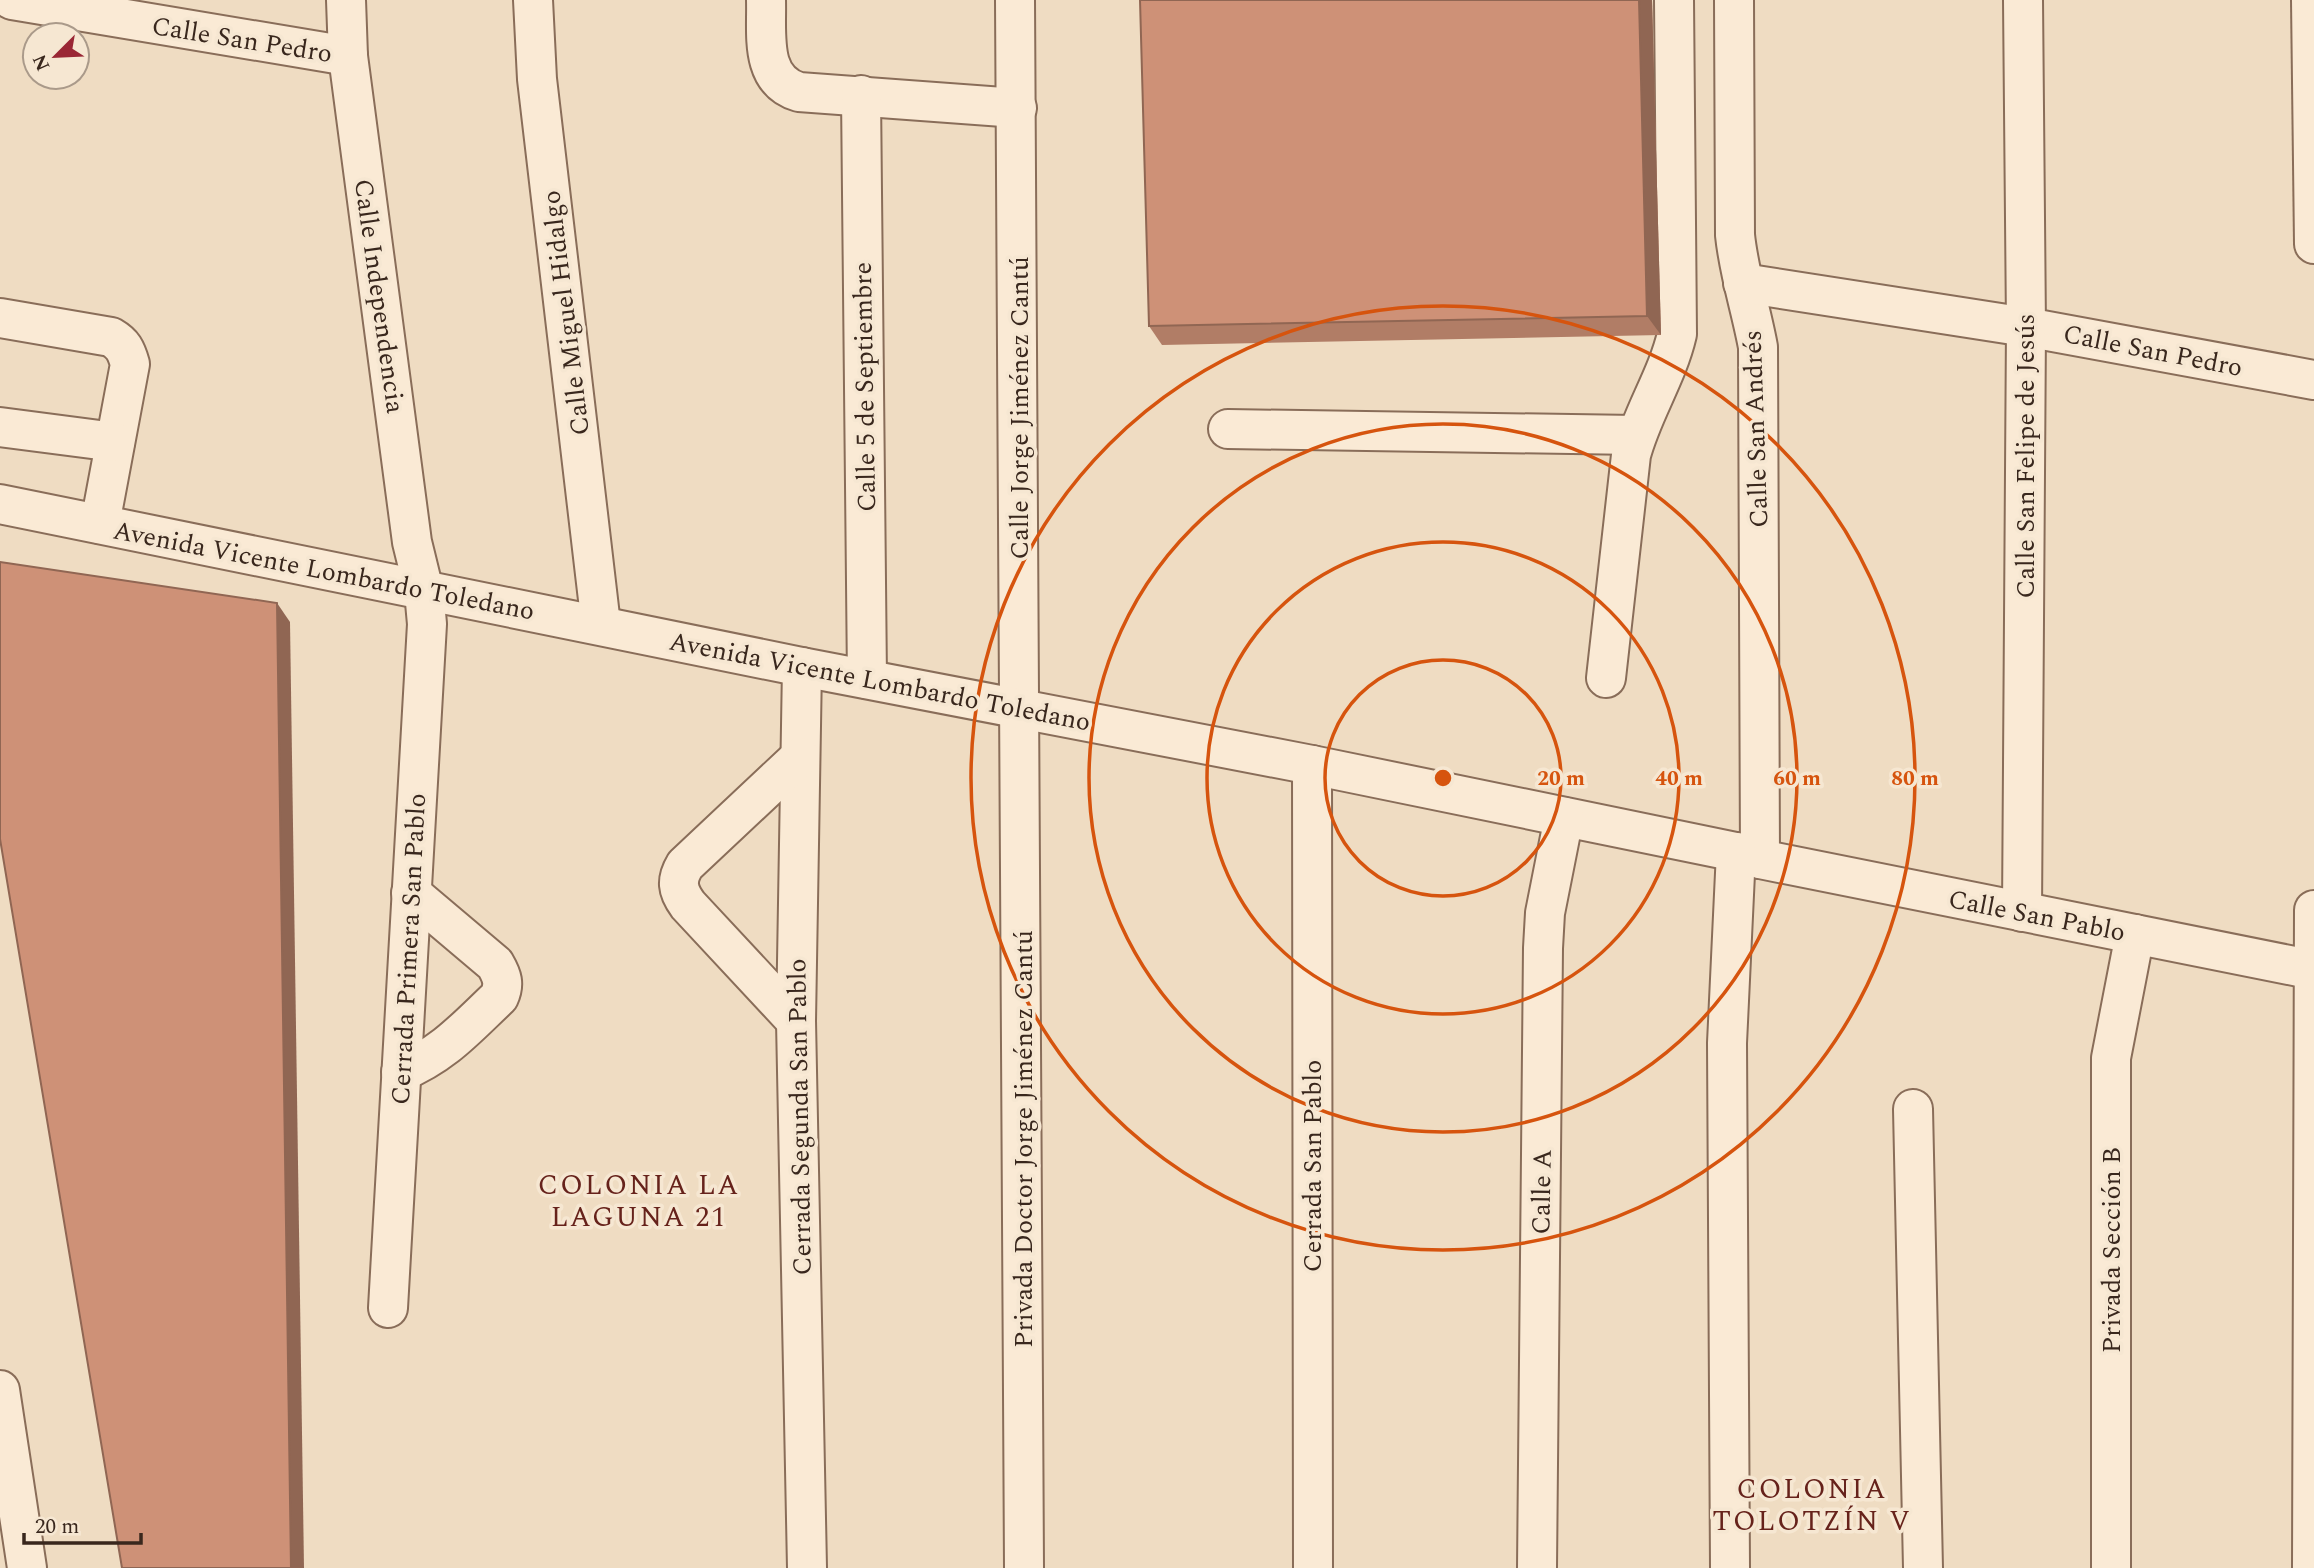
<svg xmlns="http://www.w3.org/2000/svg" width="2314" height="1568" font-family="Spectral,serif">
	<rect width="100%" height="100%" fill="#efdcc2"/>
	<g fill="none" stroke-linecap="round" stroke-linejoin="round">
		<g stroke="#896d59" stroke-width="42">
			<g id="minor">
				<polyline points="12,0 348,56"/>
				<polyline points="346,0 348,56 412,542 424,591 427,624 388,1308"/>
				<polyline points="533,0 537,79 601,625"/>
				<path d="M766,0C767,34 759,80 799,92L1017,108"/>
				<polyline points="1015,0 1024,1568"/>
				<path d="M1734,0L1735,235C1739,274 1751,309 1758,347L1760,859"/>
				<polyline points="2311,0 2314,244"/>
				<polyline points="861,95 867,679"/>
				<polyline points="1743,283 2026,327 2314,380"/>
				<path d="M0,318L111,337C123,344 126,350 130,364L100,524"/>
				<polyline points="0,427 115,442"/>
				<polyline points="1228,429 1636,435"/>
				<polyline points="0,504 802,667 1312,765 1736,852 1760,859 2314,970"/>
				<polyline points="802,667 796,1021 807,1568"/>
				<path d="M1606,678L1631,455C1642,413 1667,377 1677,334L1674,0"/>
				<polyline points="1312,765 1313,1568"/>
				<polyline points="2022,912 2026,327 2023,0"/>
				<path d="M796,1021L688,905C677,890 676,880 685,865L800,757"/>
				<path d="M401,1072C444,1054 466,1028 499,997C505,984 502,976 495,964L411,893"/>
				<polyline points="1913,1109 1923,1568"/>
				<polyline points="0,1390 27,1568"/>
				<polyline points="1537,1568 1543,948 1545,913 1564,817"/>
				<polyline points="1730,1568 1727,1043 1736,852"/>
				<polyline points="2111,1568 2111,1058 2135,934"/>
				<polyline points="2312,1568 2314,910"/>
			</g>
		</g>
		<use href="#minor" stroke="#faead5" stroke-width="38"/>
	</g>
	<polygon fill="#b17d66" points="1140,0 1652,0 1661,335 1162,345 1149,326"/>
	<g fill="#906653">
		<polygon points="1639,0 1652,0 1661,335 1647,316"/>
		<polygon points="277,603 290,622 304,1568 291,1568"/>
	</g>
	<g fill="#ce9177" stroke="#906653" stroke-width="2">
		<polygon points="1140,0 1639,0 1647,316 1149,326"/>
		<polygon points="0,562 277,603 291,1568 122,1568 0,839"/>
	</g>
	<g fill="none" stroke="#d6540e" stroke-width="3.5">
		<circle cx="1443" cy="778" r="118"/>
		<circle cx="1443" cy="778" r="236"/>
		<circle cx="1443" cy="778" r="354"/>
		<circle cx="1443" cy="778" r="472"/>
	</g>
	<g text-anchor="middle" stroke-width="7" stroke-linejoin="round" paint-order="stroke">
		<g font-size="26" fill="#39271d" stroke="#f6e7d2">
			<text transform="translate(242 39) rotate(9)" y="9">Calle San Pedro</text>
			<text transform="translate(380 296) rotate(82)" y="9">Calle Independencia</text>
			<text transform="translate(565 313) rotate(-97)" y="9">Calle Miguel Hidalgo</text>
			<text transform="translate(2153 350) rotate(11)" y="9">Calle San Pedro</text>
			<text transform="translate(864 387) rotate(-91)" y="9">Calle 5 de Septiembre</text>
			<text transform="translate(1019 408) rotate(-90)" y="9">Calle Jorge Jiménez Cantú</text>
			<text transform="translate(1755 429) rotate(-92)" y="9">Calle San Andrés</text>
			<text transform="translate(2025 456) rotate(-90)" y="9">Calle San Felipe de Jesús</text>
			<text transform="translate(324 570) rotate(11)" y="9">Avenida Vicente Lombardo Toledano</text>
			<text transform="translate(880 681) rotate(11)" y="9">Avenida Vicente Lombardo Toledano</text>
			<text transform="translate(2037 915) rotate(11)" y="9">Calle San Pablo</text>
			<text transform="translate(408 949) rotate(-87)" y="9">Cerrada Primera San Pablo</text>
			<text transform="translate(799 1117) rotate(-91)" y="9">Cerrada Segunda San Pablo</text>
			<text transform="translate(1023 1139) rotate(-90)" y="9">Privada Doctor Jorge Jiménez Cantú</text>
			<text transform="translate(1312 1166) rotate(-90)" y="9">Cerrada San Pablo</text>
			<text transform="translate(1541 1192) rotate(-89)" y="9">Calle A</text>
			<text transform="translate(2111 1250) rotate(-90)" y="9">Privada Sección B</text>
		</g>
		<g font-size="28" letter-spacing="2" fill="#66221b" stroke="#f6e7d2">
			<text x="639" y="1194">COLONIA LA<tspan x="639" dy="32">LAGUNA 21</tspan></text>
			<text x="1812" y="1498">COLONIA<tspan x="1812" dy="32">TOLOTZÍN V</tspan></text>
		</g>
	</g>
	<circle cx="1443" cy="778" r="10" fill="#d6540e" stroke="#f6e7d2" stroke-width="3.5"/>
	<g font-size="21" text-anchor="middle" font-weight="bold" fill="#d6540e" stroke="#f6e7d2" stroke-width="7" stroke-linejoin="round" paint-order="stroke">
		<text x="1561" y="785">20 m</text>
		<text x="1679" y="785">40 m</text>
		<text x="1797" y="785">60 m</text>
		<text x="1915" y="785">80 m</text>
	</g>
	<g transform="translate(56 56) rotate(246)"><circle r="33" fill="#f6e7d2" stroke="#aa9a8a" stroke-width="2"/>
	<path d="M0-5L12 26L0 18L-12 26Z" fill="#9a2735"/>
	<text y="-10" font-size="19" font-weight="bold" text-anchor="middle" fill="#39271d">N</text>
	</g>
	<path d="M24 1533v10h117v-10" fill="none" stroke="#39271d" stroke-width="3.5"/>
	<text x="35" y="1533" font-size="21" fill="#39271d" stroke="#f6e7d2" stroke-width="5" paint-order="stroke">20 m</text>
</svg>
